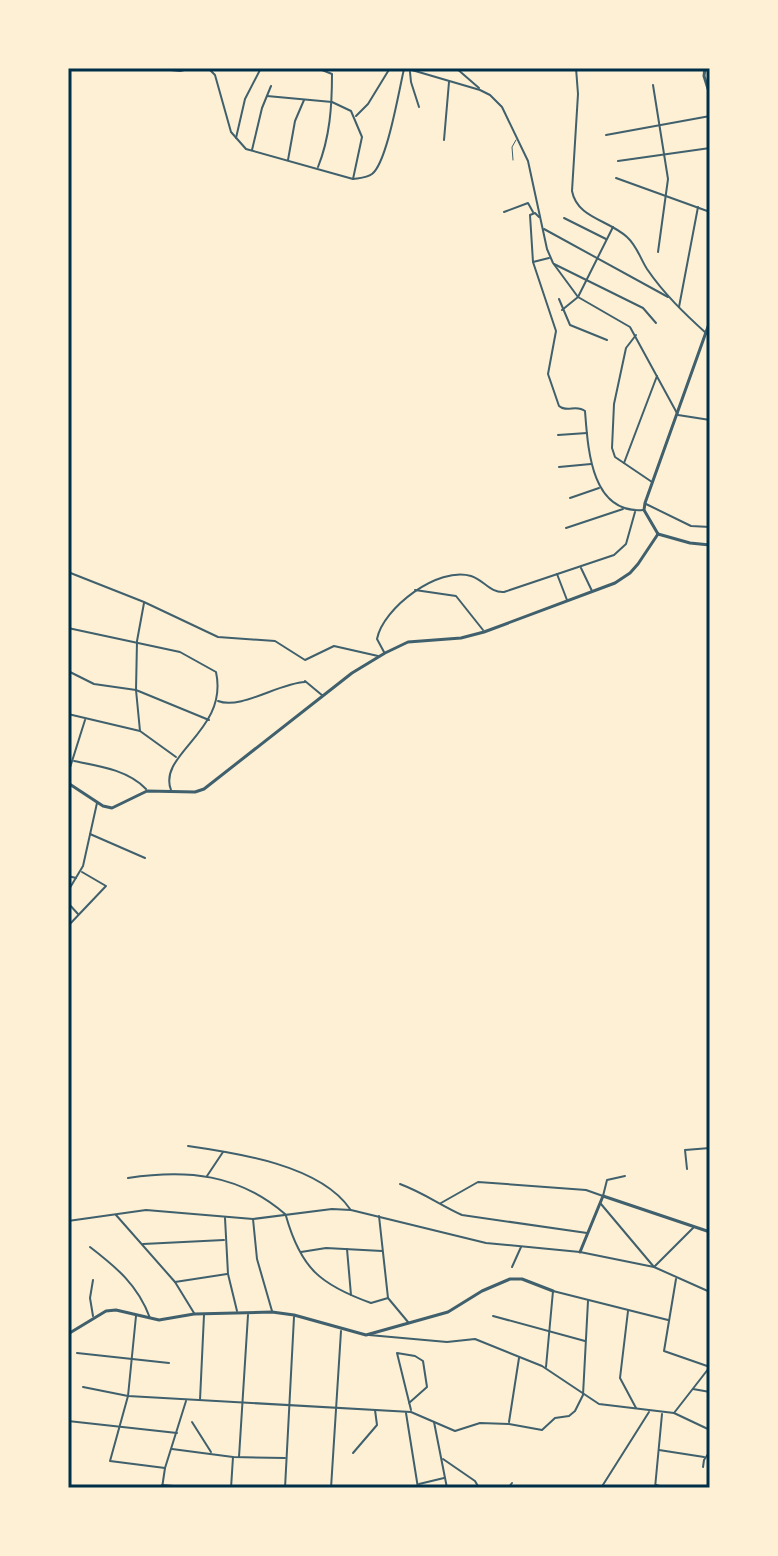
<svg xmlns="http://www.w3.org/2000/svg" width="778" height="1556" font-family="Arial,sans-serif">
	<rect width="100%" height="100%" fill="#fdf0d5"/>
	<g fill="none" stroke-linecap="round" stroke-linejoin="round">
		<polyline stroke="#3f606c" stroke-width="1" points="513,160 512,147 516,140"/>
		<g stroke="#3f606c" stroke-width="2">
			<polyline points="618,161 710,148"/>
			<polyline points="504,212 528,203 533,212"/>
			<polyline points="558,435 587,433"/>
			<polyline points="559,467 591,464"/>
			<polyline points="570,498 599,488"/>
			<polyline points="566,528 623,509"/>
			<polyline points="581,568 592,591"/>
			<polyline points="557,574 567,600"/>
			<path d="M218,701C241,710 279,683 305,682"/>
			<polyline points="654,1267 694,1227"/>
			<polyline points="659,1450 704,1457"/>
			<polyline points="656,1485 667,1488"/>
		</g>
		<g stroke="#3f606c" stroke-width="2">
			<polyline points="152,68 180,71 193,68"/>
			<path d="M208,68L215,75L231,132L246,149L353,179C359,178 367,178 372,174C387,163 399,90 404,69"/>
			<path d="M317,68L332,74C332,106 330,137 318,167"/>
			<polyline points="405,68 480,90 490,95 502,107 528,161 547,249 553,263 578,297 630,327 678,415 710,420"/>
			<polyline points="456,68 479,88"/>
			<path d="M576,68L578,94L572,191C577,218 609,220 627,237C637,246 640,258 647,269C664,294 685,314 707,334"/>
			<polyline points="410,72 411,82 419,107"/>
			<polyline points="653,85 668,179 658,252"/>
			<polyline points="267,96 332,102 351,111 362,137 353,179"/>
			<polyline points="356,116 368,104 390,68"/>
			<polyline points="606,135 710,116"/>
			<polyline points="236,138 245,99 261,68"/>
			<polyline points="444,140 449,82"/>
			<polyline points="252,150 262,108 271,86"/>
			<polyline points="288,160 295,121 304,100"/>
			<polyline points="616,178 710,212"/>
			<path d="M539,217L535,213L530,215L533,262L556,331L548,374L559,406C567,413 576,404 585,411C588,449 591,514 643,510"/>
			<polyline points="564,218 606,239"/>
			<polyline points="544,229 668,297"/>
			<polyline points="533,262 549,258"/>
			<polyline points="554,264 643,308 656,323"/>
			<polyline points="559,299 570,325 607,340"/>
			<polyline points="679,307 698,207"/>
			<polyline points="562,310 578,297 613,227"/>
			<polyline points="636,335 626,348 614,404 612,448 615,457 652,482"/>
			<polyline points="624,463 657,376"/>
			<polyline points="646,504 691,526 710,527"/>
			<polyline points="68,572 144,602 218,637 275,641 305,660 334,646 378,656"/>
			<polyline points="415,590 456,596 483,630"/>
			<path d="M68,628L180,652L216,672C229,731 157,754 171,790"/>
			<path d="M384,652L377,639C383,608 438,566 471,576C484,580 490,593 504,592L614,555L626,544L635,512"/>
			<polyline points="68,671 94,684 136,690 209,720"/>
			<polyline points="305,681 323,696"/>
			<polyline points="68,714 140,731 176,757"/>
			<polyline points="140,731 136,690 137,641 144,603"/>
			<path d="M74,761C99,766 128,770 146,789"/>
			<polyline points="68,774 85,720"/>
			<polyline points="90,834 145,858"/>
			<polyline points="68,876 76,878"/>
			<polyline points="68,891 83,866 97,803"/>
			<polyline points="68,903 78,914"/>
			<polyline points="68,926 106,886 82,872"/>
			<path d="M188,1146C237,1153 320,1165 350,1209"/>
			<polyline points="687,1169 685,1150 710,1148"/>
			<polyline points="207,1176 223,1152"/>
			<path d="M128,1178C187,1169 239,1174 285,1214"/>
			<path d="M400,1184C424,1193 440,1205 462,1215L587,1233"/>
			<polyline points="441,1203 478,1182 586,1190 603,1196 607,1180 625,1176"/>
			<polyline points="601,1204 654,1267"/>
			<polyline points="116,1215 175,1282 194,1313"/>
			<path d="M286,1216C301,1269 321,1285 371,1303L388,1298"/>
			<polyline points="379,1216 388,1298 408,1322"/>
			<polyline points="225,1218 228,1274 237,1311"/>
			<polyline points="253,1219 257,1259 272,1311"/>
			<polyline points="68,1221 146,1210 253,1219 332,1209 351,1210 486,1243 580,1252 654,1267 710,1292"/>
			<polyline points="143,1244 224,1240"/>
			<path d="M90,1247C116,1267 138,1285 150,1318"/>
			<polyline points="347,1249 351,1295"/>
			<polyline points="301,1252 326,1248 382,1251"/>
			<polyline points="512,1267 521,1247"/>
			<polyline points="676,1279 664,1351 710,1367"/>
			<polyline points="93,1280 90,1298 93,1316"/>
			<polyline points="175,1282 227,1274"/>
			<polyline points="628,1311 620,1378 636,1408"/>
			<polyline points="136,1316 128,1396 110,1461 165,1468"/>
			<polyline points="493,1316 585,1341"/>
			<polyline points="369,1335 447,1342 475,1339 542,1366 599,1404 674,1413 710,1430"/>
			<polyline points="77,1353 169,1363"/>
			<polyline points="546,1367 553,1291 668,1320"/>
			<polyline points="83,1387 128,1396 411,1412 455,1431 480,1423 509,1424 542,1430 555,1418 569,1416 575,1411 583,1395 588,1301"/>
			<polyline points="693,1389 710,1392"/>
			<polyline points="200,1400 204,1315"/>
			<polyline points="409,1403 427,1387 423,1361 415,1356 397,1353 411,1410"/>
			<polyline points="406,1413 418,1488"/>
			<polyline points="674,1413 709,1368"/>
			<polyline points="68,1421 177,1433"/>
			<polyline points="192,1422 211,1452"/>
			<polyline points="434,1422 447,1488"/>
			<polyline points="509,1422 519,1358"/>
			<polyline points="172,1449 233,1457 285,1458"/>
			<polyline points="353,1453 377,1425 375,1410"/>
			<polyline points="239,1457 248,1315"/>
			<polyline points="443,1459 475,1481 479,1488"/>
			<polyline points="703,1467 704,1460 710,1451"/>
			<polyline points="419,1484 444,1478"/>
			<polyline points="162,1485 196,1488"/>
			<polyline points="102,1488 111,1488"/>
			<polyline points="162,1488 165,1468 186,1401"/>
			<polyline points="231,1488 233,1457"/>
			<polyline points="285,1488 294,1317"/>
			<polyline points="331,1488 341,1331"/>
			<polyline points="508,1488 512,1483"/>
			<polyline points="601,1488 649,1412"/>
			<polyline points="655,1488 662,1414"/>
		</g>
		<g stroke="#3f606c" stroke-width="3">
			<polyline points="705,68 704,76 710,95"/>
			<polyline points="658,534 644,510 645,503 710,321"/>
			<polyline points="658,534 690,543 710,545"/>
			<polyline points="68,783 103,806 112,808 147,791 195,792 204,789 352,673 385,653 408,642 461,638 484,632 615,583 630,573 638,564 658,534"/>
			<polyline points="580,1252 603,1196 710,1232"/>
			<polyline points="68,1334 106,1311 116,1310 159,1320 194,1314 272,1312 294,1315 366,1335 448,1312 482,1291 510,1279 522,1279 553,1291"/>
		</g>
	</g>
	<rect width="778" height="1556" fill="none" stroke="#fdf0d5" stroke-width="140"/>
	<rect x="70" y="70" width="638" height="1416" fill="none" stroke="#003049" stroke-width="3"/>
</svg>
